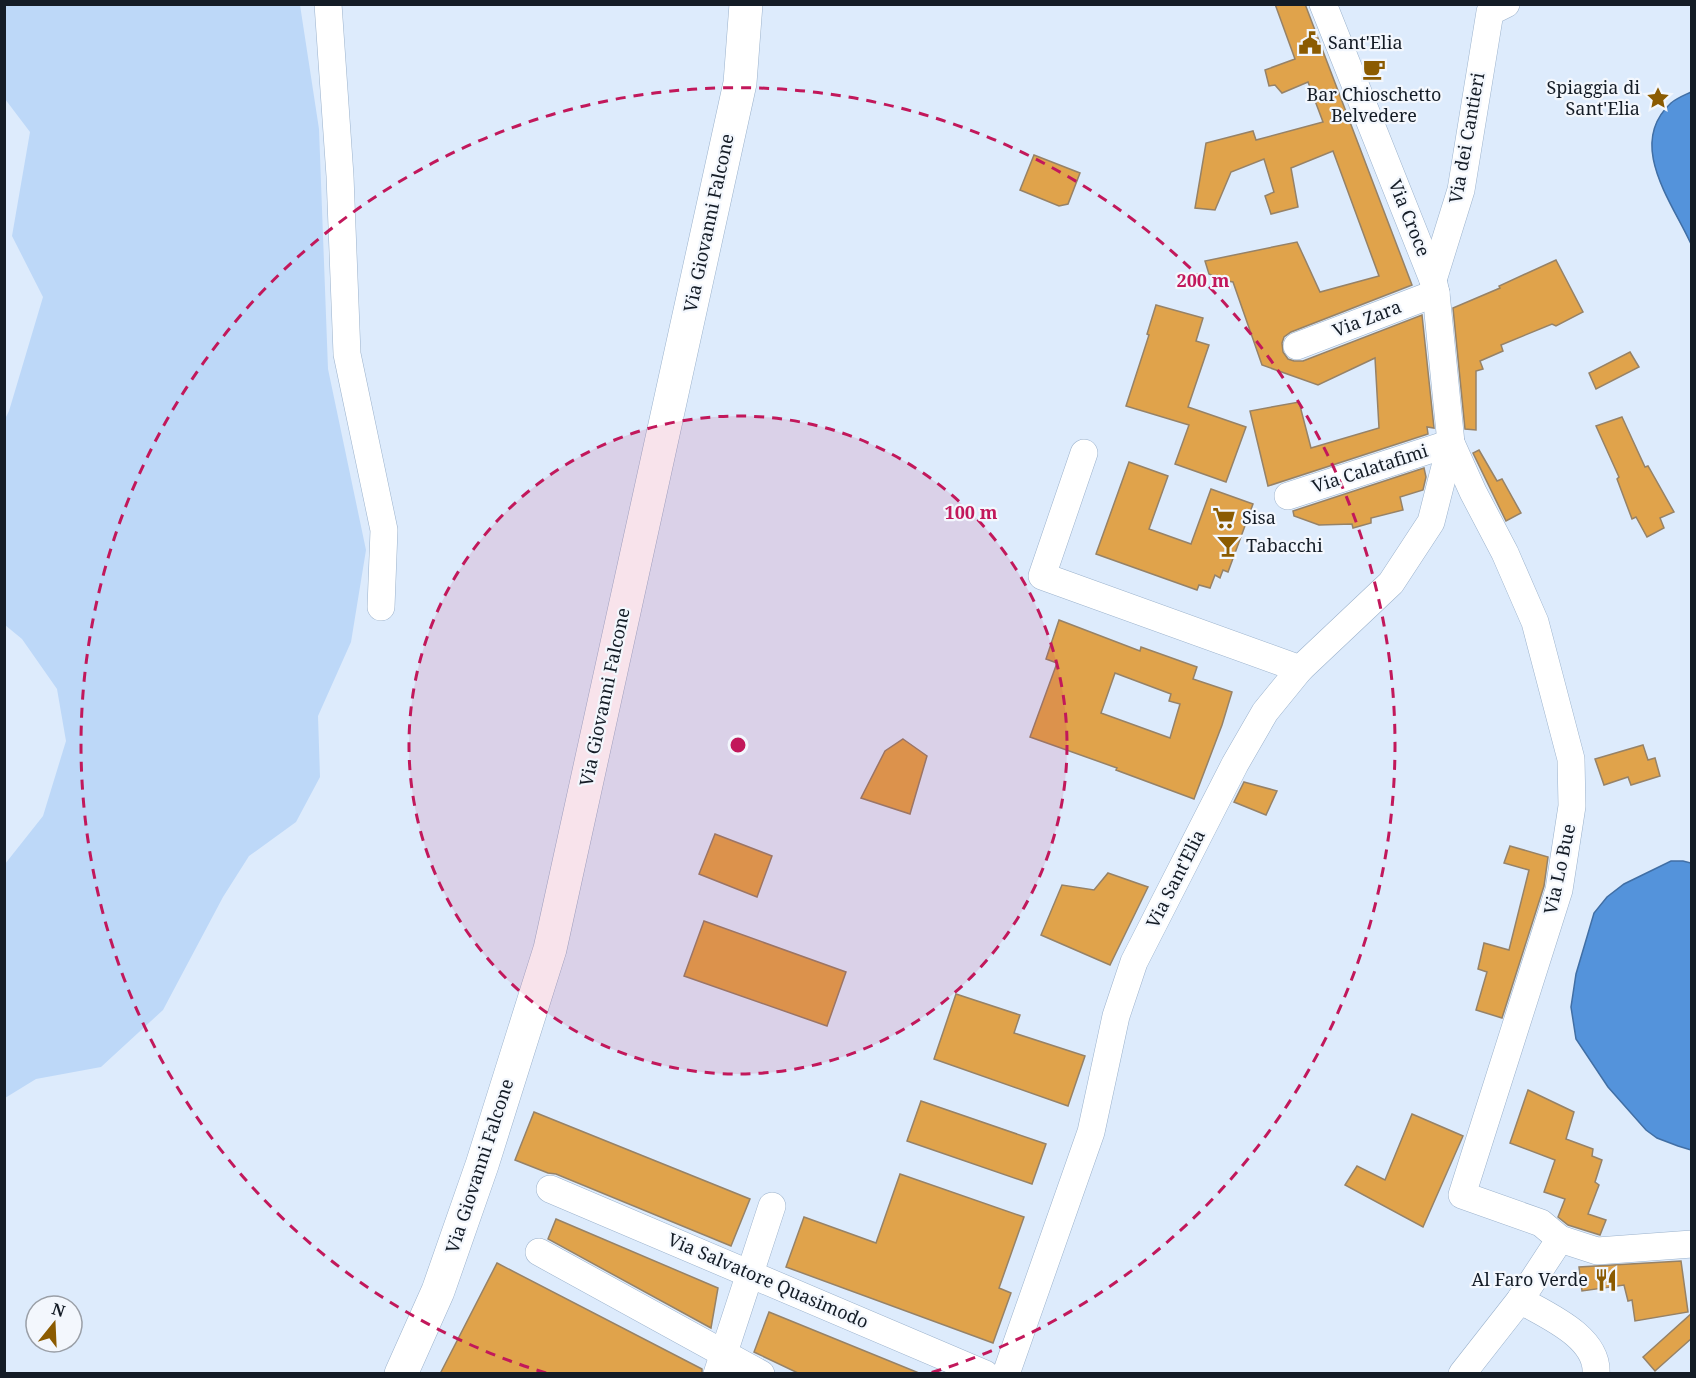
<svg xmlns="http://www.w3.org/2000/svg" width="1696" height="1378" font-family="'Noto Serif',serif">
	<rect width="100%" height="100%" fill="#ddebfc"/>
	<polygon fill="#bdd8f8" points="5,4 300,5 319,129 328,369 366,550 351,642 318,716 320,777 296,822 249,856 223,897 163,1010 101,1067 36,1079 5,1098 5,864 43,816 66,741 57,689 22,639 5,625 5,419 9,411 43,297 12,236 30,132 5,99"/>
	<g fill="#5493db" stroke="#416fa5" stroke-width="1.5">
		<path d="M1691,92V244C1672,202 1626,144 1671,103C1677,98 1685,95 1691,92Z"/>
		<polygon points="1671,861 1683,861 1691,863 1691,1150 1678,1146 1657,1138 1646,1130 1608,1087 1576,1039 1571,1007 1576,974 1594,913 1607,897 1624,884"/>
	</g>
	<g fill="#e0a34b" stroke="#968267" stroke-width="1.5" fill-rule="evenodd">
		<polygon points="1275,4 1305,4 1412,285 1291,332 1284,337 1282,343 1283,352 1288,359 1294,361 1303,361 1422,315 1434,428 1427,427 1428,434 1268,486 1250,411 1299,402 1311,448 1379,428 1375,358 1318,385 1262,365 1233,282 1222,280 1209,274 1205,261 1297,242 1320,292 1379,276 1333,151 1291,168 1298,207 1271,214 1265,196 1274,192 1264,159 1231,172 1215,210 1195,208 1206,143 1253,131 1256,140 1323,122 1308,82 1282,93 1275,85 1269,86 1265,70 1295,59"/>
		<polygon points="1034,155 1080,173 1068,204 1059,206 1020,190"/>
		<polygon points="1556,260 1583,312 1556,326 1552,324 1501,345 1503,351 1480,361 1483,369 1476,371 1476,430 1465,429 1453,308 1500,288 1499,286"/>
		<polygon points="1156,305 1203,318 1196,341 1209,345 1188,407 1246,427 1226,482 1175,464 1189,425 1126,406 1149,335 1147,334"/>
		<polygon points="1630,352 1639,367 1596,389 1589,373"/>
		<polygon points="1622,417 1645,467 1648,466 1674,512 1660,518 1664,528 1647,537 1636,517 1632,519 1617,479 1619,477 1596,426"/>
		<polygon points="1479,450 1497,481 1502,479 1521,513 1506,521 1473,453"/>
		<polygon points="1129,462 1168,476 1149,529 1191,544 1211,489 1253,504 1228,572 1223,570 1220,578 1215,575 1210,588 1199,585 1197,590 1096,554"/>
		<polygon points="1424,468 1426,477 1423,490 1400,497 1403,510 1371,518 1371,523 1353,528 1352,524 1319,525 1294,516 1293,511"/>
		<path d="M1059,620L1140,651L1141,647L1197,667L1193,679L1232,692L1222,725L1194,799L1116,770L1117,768L1030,737L1057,663L1046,659ZM1115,673L1171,694L1169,701L1180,704L1170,738L1101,713Z"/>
		<polygon points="903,739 927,756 910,814 861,798 885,751"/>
		<polygon points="1643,745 1648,760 1655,758 1660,776 1631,785 1628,777 1604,785 1595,759"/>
		<polygon points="1244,782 1277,791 1266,815 1234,802"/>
		<polygon points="715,834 772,856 757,897 699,874"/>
		<polygon points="1510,846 1548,857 1544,886 1502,1018 1476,1010 1487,972 1478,969 1484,943 1509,950 1529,870 1504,863"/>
		<polygon points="1108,873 1148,887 1110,965 1041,935 1062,885 1094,890"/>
		<polygon points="704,921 846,972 827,1026 684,976"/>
		<polygon points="956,994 1020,1015 1014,1033 1085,1056 1068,1106 934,1059"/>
		<polygon points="1528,1090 1574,1112 1566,1139 1593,1149 1592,1156 1602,1160 1595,1182 1599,1185 1588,1214 1606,1220 1600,1235 1568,1225 1558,1217 1565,1199 1544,1192 1555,1160 1510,1143"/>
		<polygon points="921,1101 1046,1144 1032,1184 907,1141"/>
		<polygon points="534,1112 750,1199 731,1246 556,1174 548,1173 515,1160"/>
		<polygon points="1412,1114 1463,1136 1423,1227 1345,1185 1357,1166 1385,1180"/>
		<polygon points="900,1174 1024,1217 999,1288 1011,1293 993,1343 786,1267 804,1217 876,1243"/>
		<polygon points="556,1219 718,1288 711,1328 548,1239"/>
		<polygon points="1681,1261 1688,1312 1635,1321 1632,1300 1628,1301 1624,1285 1582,1291 1579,1267"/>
		<polygon points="497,1263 702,1369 702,1374 440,1374"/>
		<polygon points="769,1312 919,1373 919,1374 800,1374 754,1352"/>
		<polygon points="1692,1313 1692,1338 1655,1371 1643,1357"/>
	</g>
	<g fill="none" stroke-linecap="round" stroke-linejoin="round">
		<g stroke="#9bb2cc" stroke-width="28">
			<g id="minor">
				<polyline points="328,4 340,176 347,354 384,530 381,607"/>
				<polyline points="1323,4 1433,280 1436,293 1451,443 1473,492 1505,553 1535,622 1571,759 1572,806 1559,890 1462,1195 1541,1223 1560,1239 1597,1251 1692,1244"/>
				<polyline points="1433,280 1461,190 1490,12 1506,4"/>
				<polyline points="1297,346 1436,293"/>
				<polyline points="1084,453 1042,576 1300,669"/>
				<polyline points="1288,496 1451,443"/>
				<polyline points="550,1189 985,1374"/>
				<polyline points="539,1252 761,1374"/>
				<path d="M1520,1300C1546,1315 1599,1337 1596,1374"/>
				<polyline points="717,1374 772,1206"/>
				<polyline points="1006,1374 1091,1132 1116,1016 1134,962 1235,764 1265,712 1300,669 1391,583 1431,522 1451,443"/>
				<polyline points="1462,1374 1520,1300 1560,1239"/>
			</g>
		</g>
		<g stroke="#9bb2cc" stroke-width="34">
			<polyline id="tertiary" points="401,1374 438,1291 482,1165 550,949 740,83 746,4"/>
		</g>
		<use href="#minor" stroke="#fff" stroke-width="27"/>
		<use href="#tertiary" stroke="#fff" stroke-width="33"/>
	</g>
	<circle cx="738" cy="745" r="329" fill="#c2185b" fill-opacity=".12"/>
	<g fill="none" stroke="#c2185b" stroke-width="3" stroke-dasharray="10 8">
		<circle cx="738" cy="745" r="329"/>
		<path d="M546 1373A657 657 0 1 1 930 1373"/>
	</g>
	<defs>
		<g id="civic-bare" transform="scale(1.8)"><path d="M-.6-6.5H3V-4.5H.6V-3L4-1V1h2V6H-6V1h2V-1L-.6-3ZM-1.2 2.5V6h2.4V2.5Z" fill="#8b5b01" stroke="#f3f7fd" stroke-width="2.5" paint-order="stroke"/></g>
		<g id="cafe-bare" transform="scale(1.8)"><path d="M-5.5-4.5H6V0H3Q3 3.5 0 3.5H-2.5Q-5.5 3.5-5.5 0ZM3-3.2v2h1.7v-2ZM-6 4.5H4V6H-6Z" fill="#8b5b01" stroke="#f3f7fd" stroke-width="2.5" paint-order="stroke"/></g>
		<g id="sight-bare" transform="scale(1.8)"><path d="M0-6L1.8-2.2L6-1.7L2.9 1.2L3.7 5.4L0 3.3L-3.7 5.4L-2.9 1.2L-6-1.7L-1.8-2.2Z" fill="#8b5b01" stroke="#f3f7fd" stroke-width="2.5" paint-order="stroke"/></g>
		<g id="supermarket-bare" transform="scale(1.8)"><path d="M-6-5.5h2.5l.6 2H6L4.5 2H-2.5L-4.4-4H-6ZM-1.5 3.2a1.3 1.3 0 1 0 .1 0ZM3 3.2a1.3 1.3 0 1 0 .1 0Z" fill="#8b5b01" stroke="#f3f7fd" stroke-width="2.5" paint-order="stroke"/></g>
		<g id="bar-bare" transform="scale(1.8)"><path d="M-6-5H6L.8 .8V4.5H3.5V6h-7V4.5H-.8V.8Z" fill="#8b5b01" stroke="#f3f7fd" stroke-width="2.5" paint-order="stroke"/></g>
		<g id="restaurant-bare" transform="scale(1.8)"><path d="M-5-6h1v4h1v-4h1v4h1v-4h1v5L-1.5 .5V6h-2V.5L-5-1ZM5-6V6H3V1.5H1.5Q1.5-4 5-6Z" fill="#8b5b01" stroke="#f3f7fd" stroke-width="2.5" paint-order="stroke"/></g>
	</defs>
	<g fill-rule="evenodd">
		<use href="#civic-bare" x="1310" y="43"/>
		<use href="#cafe-bare" x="1374" y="69"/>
		<use href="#sight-bare" x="1658" y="98"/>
		<use href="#supermarket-bare" x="1224" y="518"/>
		<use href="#bar-bare" x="1228" y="546"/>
		<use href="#restaurant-bare" x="1606" y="1280"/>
	</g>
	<g text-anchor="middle" stroke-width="4.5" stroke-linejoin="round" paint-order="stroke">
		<g font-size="18" fill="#141c26" stroke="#f3f7fd" text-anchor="start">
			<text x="1328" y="49">Sant'Elia</text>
			<text x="1640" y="94" text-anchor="end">Spiaggia di<tspan x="1640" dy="21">Sant'Elia</tspan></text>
			<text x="1374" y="101" text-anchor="middle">Bar Chioschetto<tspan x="1374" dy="21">Belvedere</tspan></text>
			<text x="1242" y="524">Sisa</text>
			<text x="1246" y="552">Tabacchi</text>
			<text x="1588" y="1286" text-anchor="end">Al Faro Verde</text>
		</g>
		<g font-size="18" fill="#141c26" stroke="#f3f7fd">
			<text transform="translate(1467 138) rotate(-80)" y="6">Via dei Cantieri</text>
			<text transform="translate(1409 218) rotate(68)" y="6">Via Croce</text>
			<text transform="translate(709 223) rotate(-78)" y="6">Via Giovanni Falcone</text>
			<text transform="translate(1367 319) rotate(-21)" y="6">Via Zara</text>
			<text transform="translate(1370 469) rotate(-18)" y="6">Via Calatafimi</text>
			<text transform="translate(605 697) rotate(-78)" y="6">Via Giovanni Falcone</text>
			<text transform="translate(1560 869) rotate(-78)" y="6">Via Lo Bue</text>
			<text transform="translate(1176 879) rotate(-63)" y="6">Via Sant'Elia</text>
			<text transform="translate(480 1166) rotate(-72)" y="6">Via Giovanni Falcone</text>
			<text transform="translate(768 1281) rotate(23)" y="6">Via Salvatore Quasimodo</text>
		</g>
	</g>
	<circle cx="738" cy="745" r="9" fill="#c2185b" stroke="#f3f7fd" stroke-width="3"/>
	<g font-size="18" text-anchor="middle" font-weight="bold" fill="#c2185b" stroke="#f3f7fd" stroke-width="4.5" stroke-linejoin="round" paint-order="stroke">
		<text x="1203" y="287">200 m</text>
		<text x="971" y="519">100 m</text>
	</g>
	<rect width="1696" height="1378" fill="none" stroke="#141c26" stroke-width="12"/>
	<g transform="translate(54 1324) rotate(18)"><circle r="28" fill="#f3f7fd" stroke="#9a9fa7" stroke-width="1.5"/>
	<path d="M0-4.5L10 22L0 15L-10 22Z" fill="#8b5b01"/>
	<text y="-9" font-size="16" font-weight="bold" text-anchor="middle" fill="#141c26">N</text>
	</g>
</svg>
